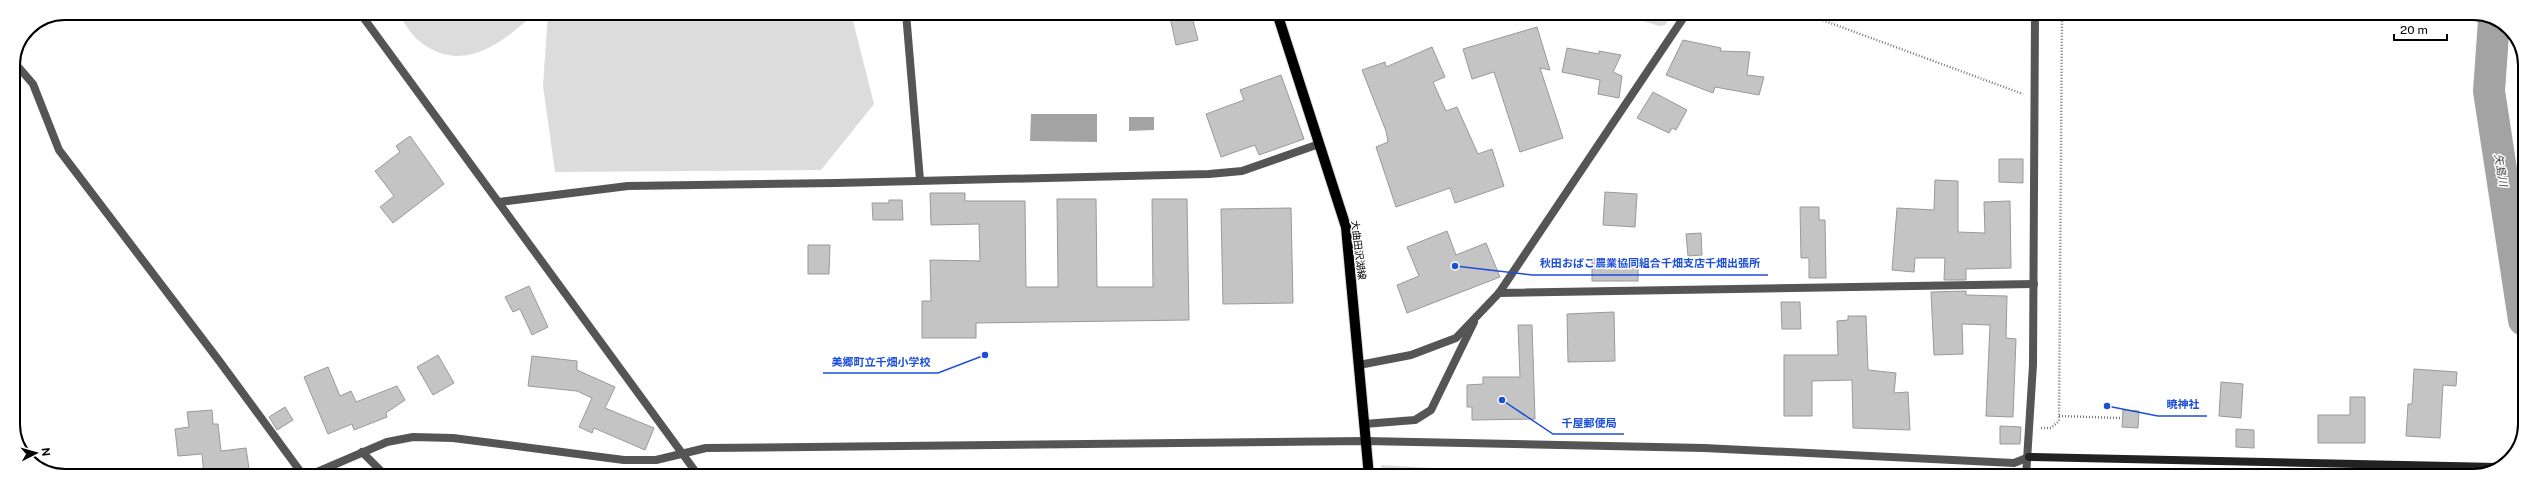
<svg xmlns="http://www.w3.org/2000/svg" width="2538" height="489" font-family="'Public Sans','Noto Sans JP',sans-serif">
	<rect width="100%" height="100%" fill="#fff"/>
	<g fill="#dcdcdc">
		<path d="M398,13H535C501,44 461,76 418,40C410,33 404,22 398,13Z"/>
		<polygon points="548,13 851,13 874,104 821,170 555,172 543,86"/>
		<polygon points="1621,14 1673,14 1665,25 1659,26"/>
		<polygon points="1381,465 1451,469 1468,476 1382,476"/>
	</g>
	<g fill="#a3a3a3">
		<polygon points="1031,114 1097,114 1097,142 1030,141"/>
		<polygon points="1129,117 1154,117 1154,130 1129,131"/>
	</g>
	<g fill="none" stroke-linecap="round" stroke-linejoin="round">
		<polyline stroke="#a3a3a3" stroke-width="32" points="2494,20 2489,91 2524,320"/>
	</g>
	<g fill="#c4c4c4" stroke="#999">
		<polygon points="1169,13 1191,13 1198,40 1176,45"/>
		<polygon points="1537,27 1550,70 1540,68 1563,138 1520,152 1494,72 1472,79 1463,49"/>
		<polygon points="1683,40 1721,48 1720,51 1750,52 1747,75 1764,77 1759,95 1715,87 1713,93 1666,75"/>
		<polygon points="1432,47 1445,77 1433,82 1446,111 1457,107 1478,154 1492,149 1504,186 1455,203 1450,188 1396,207 1376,147 1388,142 1386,131 1362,70 1385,62 1386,67"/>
		<polygon points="1567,48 1599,54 1599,51 1621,55 1613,72 1622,76 1619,98 1598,94 1600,80 1562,72"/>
		<polygon points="1281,75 1304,139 1259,155 1255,145 1221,157 1206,114 1244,100 1240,90"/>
		<polygon points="1653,92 1687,110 1676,130 1672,128 1669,133 1637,118"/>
		<polygon points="410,136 444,184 393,223 380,207 394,196 375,171 400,152 396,146"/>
		<polygon points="1999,159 2023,159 2023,183 1999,182"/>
		<polygon points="1935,180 1958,181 1958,232 1985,233 1984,202 2010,201 2011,268 1966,269 1966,280 1944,280 1945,258 1915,258 1914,272 1892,270 1897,208 1934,210"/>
		<polygon points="1605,192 1637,194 1635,227 1603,225"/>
		<polygon points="930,193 965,193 965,201 1025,201 1026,287 1058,287 1057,199 1096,199 1097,287 1153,287 1152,199 1187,199 1189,320 976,323 976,338 922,338 922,301 931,301 930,260 980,261 979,224 931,225"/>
		<polygon points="889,200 902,200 903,220 873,220 872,203 889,203"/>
		<polygon points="1800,207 1819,207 1819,220 1825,220 1826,278 1809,278 1809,258 1801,258"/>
		<polygon points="1291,208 1293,303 1223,304 1221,209"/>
		<polygon points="1447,231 1456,255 1486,243 1500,277 1407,313 1397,285 1419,276 1407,247"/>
		<polygon points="1701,233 1702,255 1688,256 1686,234"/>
		<polygon points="808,245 830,245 829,274 808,274"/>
		<rect x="1592" y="259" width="46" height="22"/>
		<polygon points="529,286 548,327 532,335 520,309 513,312 505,297"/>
		<polygon points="1966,291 1966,295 2007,296 2006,338 2016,339 2013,417 1986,416 1990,325 1962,324 1963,354 1934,355 1931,292"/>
		<polygon points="1781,302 1800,302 1801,329 1782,329"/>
		<polygon points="1614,312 1615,361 1568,362 1567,314"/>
		<polygon points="1848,316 1866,316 1868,370 1896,373 1894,393 1908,392 1910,430 1853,428 1852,380 1812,381 1812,416 1784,416 1784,355 1838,355 1837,321 1848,320"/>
		<polygon points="1518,325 1532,325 1535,419 1472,420 1472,407 1467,407 1467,385 1483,384 1483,377 1520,377"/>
		<polygon points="438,355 454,383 433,395 417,367"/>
		<polygon points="532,356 577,361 577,370 615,387 605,408 654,428 645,450 594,428 592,433 579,427 592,398 577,391 528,386"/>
		<polygon points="328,367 340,396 351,391 356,402 397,386 405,400 386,413 387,417 354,430 352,424 328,434 304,377"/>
		<polygon points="2414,369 2457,372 2456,386 2443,385 2440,438 2406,436 2408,404 2412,404"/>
		<polygon points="2221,382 2243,384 2241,418 2219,416"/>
		<polygon points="2350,397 2365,397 2365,443 2318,443 2318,415 2350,415"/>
		<polygon points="285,407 293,420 277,430 269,417"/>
		<polygon points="212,410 213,424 218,424 221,451 246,448 250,475 234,475 234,472 204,475 202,454 178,456 175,429 189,427 187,412"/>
		<polygon points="2123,410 2139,411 2138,428 2122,427"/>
		<polygon points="2000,426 2021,427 2020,444 2000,444"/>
		<polygon points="2236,429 2254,430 2254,448 2236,447"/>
	</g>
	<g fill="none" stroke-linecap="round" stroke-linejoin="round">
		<g stroke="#dbdbdb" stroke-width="12">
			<polyline id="primary" points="1277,13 1346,227 1369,476"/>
		</g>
		<g stroke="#777" stroke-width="2.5" stroke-dasharray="1 2" stroke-linecap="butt">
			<polyline points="1806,14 2023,94"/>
			<polyline points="2059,416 2120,418"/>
			<polyline points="2041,428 2051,428 2059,421 2062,14"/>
		</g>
		<g stroke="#555" stroke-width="8">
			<polyline points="360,13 698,475"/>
			<polyline points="906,13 920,180"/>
			<polyline points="14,62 33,84 59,150 220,362 303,475"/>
			<polyline points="499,202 628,186 836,183 1209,174 1242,171 1319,144"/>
			<polyline points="1499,293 2034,284"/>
			<polyline points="1359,365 1411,355 1456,338 1499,293 1686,14"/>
			<polyline points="1364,424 1415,420 1431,410 1474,322"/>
			<polyline points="362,452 385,475"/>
			<polyline points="310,475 387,442 413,437 453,438 624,460 656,460 706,448 1365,441 1704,448 2014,463 2029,457"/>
			<polyline points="2026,476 2033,365 2035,14"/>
		</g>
		<polyline stroke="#222" stroke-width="8" points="2029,457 2497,467"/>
		<use href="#primary" stroke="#000" stroke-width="10"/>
	</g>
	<g text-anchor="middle" stroke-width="3" stroke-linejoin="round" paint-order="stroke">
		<g font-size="10" fill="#000" stroke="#fff">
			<text transform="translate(1359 250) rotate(83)" y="4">大曲田沢湖線</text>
		</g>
		<g font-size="11" font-style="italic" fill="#444" stroke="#fff">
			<text transform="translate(2501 170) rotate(81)" y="4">矢島川</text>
		</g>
	</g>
	<path d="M0 0H2538V489H0ZM65 20H2473A45 45 0 0 1 2518 65V424A45 45 0 0 1 2473 469H65A45 45 0 0 1 20 424V65A45 45 0 0 1 65 20Z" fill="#fff" fill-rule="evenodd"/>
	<path fill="none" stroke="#000" stroke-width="2" d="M65 20H2473A45 45 0 0 1 2518 65V424A45 45 0 0 1 2473 469H65A45 45 0 0 1 20 424V65A45 45 0 0 1 65 20Z"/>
	<path fill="none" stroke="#1d4ed8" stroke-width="1.5" d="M1455 266L1532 275H1768M985 355L938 373H823M2107 406L2158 416H2207M1502 400L1553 434H1624"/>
	<g fill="#1d4ed8" stroke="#fff" stroke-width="1.5">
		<circle cx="1455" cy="266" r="4"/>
		<circle cx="985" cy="355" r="4"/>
		<circle cx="2107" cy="406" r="4"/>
		<circle cx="1502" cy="400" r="4"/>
	</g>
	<g font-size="11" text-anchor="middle" font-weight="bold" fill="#1d4ed8" stroke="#fff" stroke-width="3" stroke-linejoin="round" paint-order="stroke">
		<text x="1650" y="267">秋田おばこ農業協同組合千畑支店千畑出張所</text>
		<text x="881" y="366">美郷町立千畑小学校</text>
		<text x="2183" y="408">暁神社</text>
		<text x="1589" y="427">千屋郵便局</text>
	</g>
	<g transform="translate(36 453) rotate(84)" stroke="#ffffff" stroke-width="3" paint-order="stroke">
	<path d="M0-3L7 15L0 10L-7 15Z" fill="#000000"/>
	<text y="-6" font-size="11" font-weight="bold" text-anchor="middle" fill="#000000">N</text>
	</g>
	<path d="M2394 34v6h53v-6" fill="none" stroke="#000000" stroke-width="2"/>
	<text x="2400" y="34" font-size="12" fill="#000000" stroke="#ffffff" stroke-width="3" paint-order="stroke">20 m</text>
</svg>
